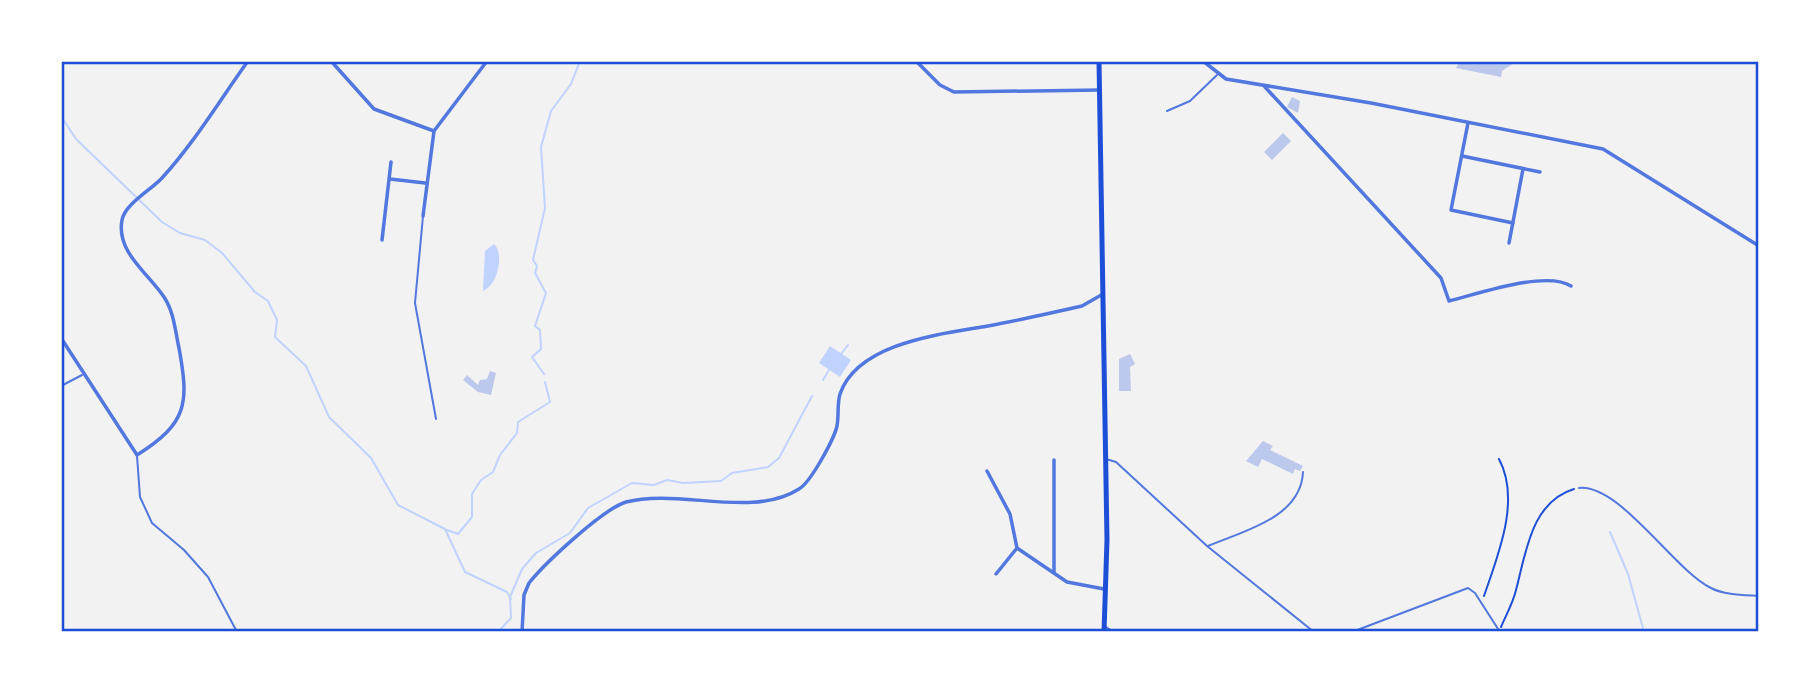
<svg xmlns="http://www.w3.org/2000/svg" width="1820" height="693" font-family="'Space Grotesk',sans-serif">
	<rect width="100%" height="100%" fill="#f2f2f2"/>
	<g fill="#bfd3fe">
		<path d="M494,244C505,254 497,286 483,291L485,251Z"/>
		<polygon points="830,346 851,360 840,377 819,363"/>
	</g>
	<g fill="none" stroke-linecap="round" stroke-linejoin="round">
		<g stroke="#bfd3fe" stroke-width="2">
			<polyline points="61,116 76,139 162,222 180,233 205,240 222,253 255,292 268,301 277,320 275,337 306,366 329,417 371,458 398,505 445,529 465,572 507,592 511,599"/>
			<polyline points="841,354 848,345"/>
			<polyline points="544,374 532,357 541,349 540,330 535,326 546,293 535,273 537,266 533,260 545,208 541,147 551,111 571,84 580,61"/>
			<polyline points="823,380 829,370"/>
			<polyline points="447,530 458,534 472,517 472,494 481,480 493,472 500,455 517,433 518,422 550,402 545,382"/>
			<polyline points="1610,532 1628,574 1644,632"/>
			<polyline points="498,632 511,618 510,597 522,569 536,553 570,533 588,508 632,483 654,485 667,480 683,483 721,481 732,473 768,467 779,458 812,396"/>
		</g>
	</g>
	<g fill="#bdc9ec">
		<polygon points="1517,61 1502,71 1501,77 1456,68 1460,61"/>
		<polygon points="1292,97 1300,101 1298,113 1287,107"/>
		<polygon points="1283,133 1291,141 1272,160 1264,152"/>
		<polygon points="1130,354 1135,364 1130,367 1131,391 1119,391 1119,359"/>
		<polygon points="490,371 496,373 491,395 478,392 463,380 467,375 478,385 480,380 487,379"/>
		<polygon points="1263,441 1273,446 1270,450 1303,466 1300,471 1295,469 1293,474 1262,459 1258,467 1246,461"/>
	</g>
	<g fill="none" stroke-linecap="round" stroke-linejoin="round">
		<g stroke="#1d4ed8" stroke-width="2">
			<path d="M1484,596C1498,555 1521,500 1499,459"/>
			<path d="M1501,627C1506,615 1513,603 1516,590C1526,553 1531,502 1574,489"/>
		</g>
		<g stroke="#5277de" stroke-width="2">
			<polyline points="1167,111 1190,101 1217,75"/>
			<polyline points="423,216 415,303 436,419"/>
			<polyline points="61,386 82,375"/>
			<polyline points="137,456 140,497 152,523 184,550 208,577 237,632"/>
			<polyline points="1106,459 1116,462 1207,546 1314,632"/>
			<path d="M1579,488C1620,484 1674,570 1711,588C1724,595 1744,595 1759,596"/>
			<path d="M1208,546C1243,531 1301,518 1303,472"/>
			<polyline points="1106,627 1114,632"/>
			<polyline points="1352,632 1468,588 1475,593 1500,632"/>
		</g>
		<g stroke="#5277de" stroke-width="3.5">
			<polyline points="331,61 374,109 434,131"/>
			<polyline points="916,61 940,85 954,92 1100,90"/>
			<polyline points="1203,61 1226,79 1371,103 1603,149 1759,246"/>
			<path d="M1265,87L1441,278L1449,301C1478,294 1546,270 1571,286"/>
			<polyline points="1468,123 1451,210 1513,223"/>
			<polyline points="1462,156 1540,172"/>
			<polyline points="390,179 425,183"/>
			<polyline points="423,216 434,131 487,61"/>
			<polyline points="382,240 391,162"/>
			<polyline points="1509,243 1523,169"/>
			<path d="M61,338L137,455C188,423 189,403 179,348C175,330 174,312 164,297C148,273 116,252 122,220C125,204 151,190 162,178C194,143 220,100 248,61"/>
			<polyline points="987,471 1010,514 1017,548 1067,582 1104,589"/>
			<polyline points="1054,573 1054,460"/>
			<polyline points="996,574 1017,548"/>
			<path d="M522,632L524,595L529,583C545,563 603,509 626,502C678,488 752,519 799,489C811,482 834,439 837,426C839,415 837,404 840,394C858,342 943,334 988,326C1020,320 1051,313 1082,306L1103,294"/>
			<polyline points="1053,632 1059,632"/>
		</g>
		<polyline stroke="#1d4ed8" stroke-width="5" points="1099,61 1107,540 1104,632"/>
	</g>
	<rect width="1820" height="693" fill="none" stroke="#ffffff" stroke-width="126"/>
	<rect x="63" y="63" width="1694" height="567" fill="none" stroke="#1d4ed8" stroke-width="2.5"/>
</svg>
